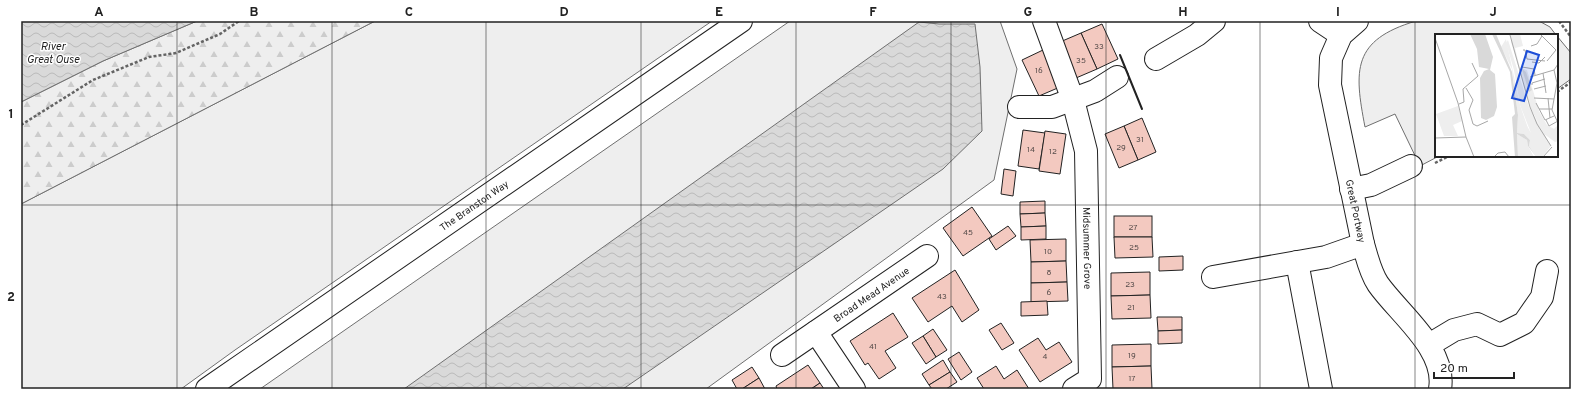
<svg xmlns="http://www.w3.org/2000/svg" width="1592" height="410" font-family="Overpass,sans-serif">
	<defs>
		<pattern id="forest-firs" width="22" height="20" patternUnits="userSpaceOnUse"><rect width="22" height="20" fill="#eee"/><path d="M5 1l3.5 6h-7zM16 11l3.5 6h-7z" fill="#ccc"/></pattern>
		<pattern id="water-waves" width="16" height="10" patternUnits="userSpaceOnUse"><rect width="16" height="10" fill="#d9d9d9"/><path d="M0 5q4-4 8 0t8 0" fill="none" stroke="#bababa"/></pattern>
	</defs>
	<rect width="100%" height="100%" fill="#fff"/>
	<g fill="#eee" stroke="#6f6f6f">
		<polygon points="375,21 712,21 235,350 181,389 21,389 21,204"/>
		<polygon points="790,21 1000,21 1017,69 994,180 706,389 260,389"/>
		<path d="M1416,21H1539L1550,27L1556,35H1436V156H1439L1420,166L1395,114L1365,127C1354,70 1352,40 1416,21Z"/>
		<polygon points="1557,36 1571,53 1571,79 1557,89"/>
	</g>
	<polygon fill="url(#forest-firs)" stroke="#6f6f6f" points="197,21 375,21 21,204 21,102 103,61"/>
	<g fill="url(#water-waves)" stroke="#6f6f6f">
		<polygon points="21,21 197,21 103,61 21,102"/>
		<polygon points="919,22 939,24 975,24 980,67 982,131 943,169 623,389 404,389"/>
	</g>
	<g fill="#f3c9c0" stroke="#222">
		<polygon points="1102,24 1118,59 1097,69 1081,33"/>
		<polygon points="1081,33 1097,69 1076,78 1060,42"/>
		<polygon points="1043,50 1060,87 1039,96 1022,60"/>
		<polygon points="1142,118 1156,152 1138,160 1124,126"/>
		<polygon points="1124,126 1138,160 1119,168 1105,134"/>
		<polygon points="1023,130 1045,133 1039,169 1018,166"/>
		<polygon points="1045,131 1066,134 1060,174 1039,171"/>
		<polygon points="1004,169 1016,171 1013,196 1001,194"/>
		<polygon points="1045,201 1045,213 1020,214 1020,202"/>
		<polygon points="972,207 992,236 963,256 943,228"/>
		<polygon points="1045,213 1046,226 1021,227 1020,214"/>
		<rect x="1114" y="216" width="38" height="21"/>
		<polygon points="1008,226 1016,236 996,250 989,239"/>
		<polygon points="1046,226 1046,239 1021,240 1021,227"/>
		<polygon points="1114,237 1152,237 1153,257 1115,258"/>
		<polygon points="1066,239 1066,261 1031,262 1030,240"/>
		<polygon points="1183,256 1183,270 1159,271 1159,257"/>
		<polygon points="1066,261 1067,282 1031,283 1031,262"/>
		<polygon points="955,270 979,310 962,322 952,306 928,322 912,298"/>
		<polygon points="1150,272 1150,295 1111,296 1111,273"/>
		<polygon points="1067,282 1068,301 1031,302 1031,283"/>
		<polygon points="1150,295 1151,318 1112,319 1111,296"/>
		<polygon points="1047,301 1048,315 1021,316 1021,302"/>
		<polygon points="893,313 908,337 885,351 896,368 879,379 868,363 865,365 850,341"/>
		<polygon points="1157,317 1182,317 1182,330 1158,331"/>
		<polygon points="1001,323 1014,343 1002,350 989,330"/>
		<polygon points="933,329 947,350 936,357 923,336"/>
		<polygon points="1182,330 1182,343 1158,344 1158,331"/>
		<polygon points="923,336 936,357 926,364 912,343"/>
		<polygon points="1038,338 1046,350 1059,342 1072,362 1040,382 1019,350"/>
		<polygon points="1151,344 1151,366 1112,367 1112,345"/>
		<polygon points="959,352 972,372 961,380 948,359"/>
		<polygon points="943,360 950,372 929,385 922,374"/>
		<polygon points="808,365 820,383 811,389 777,389 776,386"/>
		<polygon points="996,366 1004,379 1017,370 1029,389 984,389 977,378"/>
		<polygon points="1151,366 1152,389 1113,389 1112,367"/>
		<polygon points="752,367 759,378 742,389 737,389 732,380"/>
		<polygon points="950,372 957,382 946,389 932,389 929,385"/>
		<polygon points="759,378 765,389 742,389"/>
		<polygon points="820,383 824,389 811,389"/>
	</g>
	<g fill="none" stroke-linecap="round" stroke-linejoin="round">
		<g stroke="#222" stroke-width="24">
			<g id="minor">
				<path id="s1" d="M1044,21L1073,100L1086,151L1090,379L1074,389"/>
				<polyline points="1320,21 1341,35"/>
				<path id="s2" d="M1357,21L1341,35L1331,58L1330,85L1363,244C1367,257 1370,272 1378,284C1399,314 1447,349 1440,389"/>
				<polyline points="1156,59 1197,35 1214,21"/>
				<polyline points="1019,107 1052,107 1095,91 1117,77"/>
				<polyline points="1351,189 1371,185 1411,166"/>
				<polyline points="1297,262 1321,389"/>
				<polyline points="1213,277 1326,257 1363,244"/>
				<polyline points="816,332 854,389"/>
				<polyline points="1429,345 1454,330 1477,324 1500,335 1524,323 1542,297 1547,271"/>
				<path id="s3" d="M782,355L927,256"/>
			</g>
		</g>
		<g stroke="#222" stroke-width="24">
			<g id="highway">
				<path id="s4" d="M207,389L741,21"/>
			</g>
		</g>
		<g stroke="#646464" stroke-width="2.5" stroke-dasharray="3 2" stroke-linecap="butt">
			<polyline points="1559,21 1571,37"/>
			<polyline points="1557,92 1571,82"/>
			<polyline points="21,125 93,80 149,57 176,53 220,34 239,21"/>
			<polyline points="1435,163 1449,156"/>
		</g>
		<use href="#minor" stroke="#fff" stroke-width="22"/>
		<use href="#highway" stroke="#fff" stroke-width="22"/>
		<polyline stroke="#222" stroke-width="2" points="1120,55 1142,109"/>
	</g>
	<path fill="none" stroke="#222" stroke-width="1" stroke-opacity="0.55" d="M177,21V389M332,21V389M486,21V389M641,21V389M796,21V389M951,21V389M1106,21V389M1260,21V389M1415,21V389M21,205H1571"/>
	<g text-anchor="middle" stroke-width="3" stroke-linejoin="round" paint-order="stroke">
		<g font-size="8" fill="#564c4a">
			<text x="1099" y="49">33</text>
			<text x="1081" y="63">35</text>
			<text x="1039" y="73">16</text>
			<text x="1140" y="142">31</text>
			<text x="1121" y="150">29</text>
			<text x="1031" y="152">14</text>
			<text x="1053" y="154">12</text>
			<text x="1133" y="230">27</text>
			<text x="968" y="235">45</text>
			<text x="1134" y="250">25</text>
			<text x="1048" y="254">10</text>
			<text x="1049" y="275">8</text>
			<text x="1130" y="287">23</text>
			<text x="1049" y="295">6</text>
			<text x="942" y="299">43</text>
			<text x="1131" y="310">21</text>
			<text x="873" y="349">41</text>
			<text x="1132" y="358">19</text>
			<text x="1045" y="359">4</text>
			<text x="1132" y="381">17</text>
		</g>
		<g font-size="10" fill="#222" stroke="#fff">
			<text dy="4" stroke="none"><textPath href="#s4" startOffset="324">The Branston Way</textPath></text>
			<text dy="4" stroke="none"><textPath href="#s2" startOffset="202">Great Portway</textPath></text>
			<text dy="4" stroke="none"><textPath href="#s1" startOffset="234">Midsummer Grove</textPath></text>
			<text dy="4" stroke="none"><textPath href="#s3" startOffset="108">Broad Mead Avenue</textPath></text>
		</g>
		<g font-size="11" font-style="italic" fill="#222" stroke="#fff">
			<text x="53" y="50">River<tspan x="53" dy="13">Great Ouse</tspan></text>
		</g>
	</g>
	<g transform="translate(1435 34)">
		<rect width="123" height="123" fill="#fff"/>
		<path d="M76,0H85L88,12L80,14L85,34L92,36L104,77L112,91L119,95L123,91V107L120,108L109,100L96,75L76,8ZM73,6L94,73L116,112L107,123H101L94,112L95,106L88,99V85L96,99L85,71L79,36L71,9ZM23,72L27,87L18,91L23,102H9L1,80ZM82,100L92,106L93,112L99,123H83Z" fill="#eee"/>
		<path d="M71,5L85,71L95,100L88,85L89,100L82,99L83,81L77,35L66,13Z" fill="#eee"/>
		<path d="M35,0H50L58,23L55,36L60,40L62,73L59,82L51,86L46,84L45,44L49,37L54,35L44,33L42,15ZM57,0H61L77,38L83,81L82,99L89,100L95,106L94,112L101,123L93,112L92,106L82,100L83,123H80L77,83L80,80L75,38ZM87,35L91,38L97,56L94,58Z" fill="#d9d9d9"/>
		<path fill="none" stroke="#a7a7a7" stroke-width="1" d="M105,0L121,16M75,1L95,73L102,90L116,112M0,4L23,69L31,103M96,12L102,10L107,2M88,16H90L92,25L110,27M112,27L121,16M97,28L104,29L110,23M123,30L119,36L122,49L117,76L123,89M87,33L99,35L100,41M108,39L111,59M95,43L119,36M97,51V49L110,45M31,54L38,66L34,76L38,90L42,92L53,87M99,55L111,52M99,64L119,65M113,64L115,84M101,69L110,86L119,82M24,70L29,68L28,55L43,42L37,29M104,75H117M111,86L114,92L123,87M0,104L31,103L39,123M59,123L63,119L70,118L74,123M108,123L117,113"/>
		<path fill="#1d4ed8" fill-opacity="0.15" stroke="#1d4ed8" stroke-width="2" d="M92,17L104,21L89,67L77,64Z"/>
		<rect width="123" height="123" fill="none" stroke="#222" stroke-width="2"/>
	</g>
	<rect width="1592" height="410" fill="none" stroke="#ffffff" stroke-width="44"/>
	<path d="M1434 372v6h80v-6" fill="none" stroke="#222222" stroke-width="2"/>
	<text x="1440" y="372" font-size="12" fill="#222222" stroke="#ffffff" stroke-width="3" paint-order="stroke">20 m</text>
	<rect x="22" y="22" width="1548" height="366" fill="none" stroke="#222" stroke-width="1.5"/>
	<g font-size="13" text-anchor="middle" font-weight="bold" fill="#222">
		<text x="99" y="16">A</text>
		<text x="254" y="16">B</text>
		<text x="409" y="16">C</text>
		<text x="564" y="16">D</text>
		<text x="719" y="16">E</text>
		<text x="873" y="16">F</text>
		<text x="1028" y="16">G</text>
		<text x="1183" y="16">H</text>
		<text x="1338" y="16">I</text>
		<text x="1493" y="16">J</text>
		<text x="11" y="118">1</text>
		<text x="11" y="301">2</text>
	</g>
</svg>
